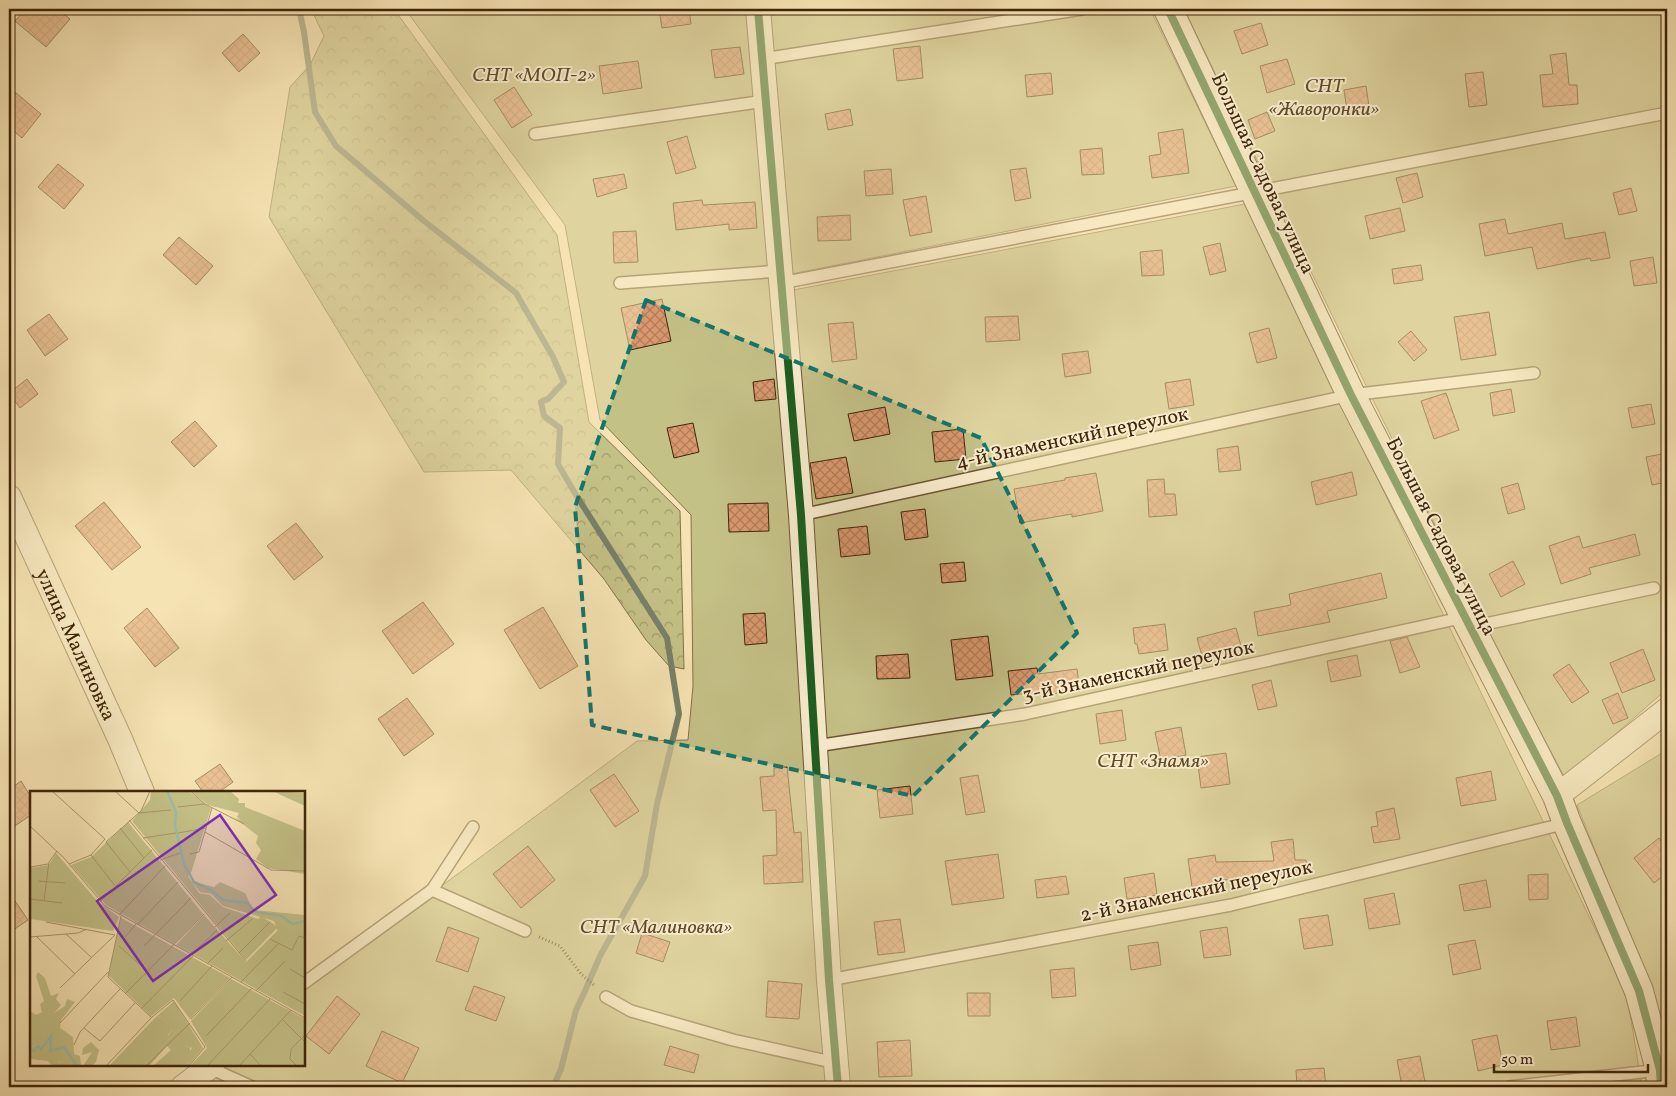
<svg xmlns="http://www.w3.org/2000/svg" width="1676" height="1096" font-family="Vollkorn,serif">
	<defs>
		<pattern id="forest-crowns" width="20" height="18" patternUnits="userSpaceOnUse" patternTransform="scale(1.25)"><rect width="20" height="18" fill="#c4c187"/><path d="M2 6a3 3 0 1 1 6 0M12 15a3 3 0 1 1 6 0" fill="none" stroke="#a19d6c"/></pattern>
		<pattern id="building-cross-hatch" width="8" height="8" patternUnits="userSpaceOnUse" patternTransform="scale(1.25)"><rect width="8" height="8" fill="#da986e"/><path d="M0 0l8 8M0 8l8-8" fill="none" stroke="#b27c58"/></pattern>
	</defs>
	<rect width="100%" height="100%" fill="#f6e3b3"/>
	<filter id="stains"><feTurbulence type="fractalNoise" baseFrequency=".004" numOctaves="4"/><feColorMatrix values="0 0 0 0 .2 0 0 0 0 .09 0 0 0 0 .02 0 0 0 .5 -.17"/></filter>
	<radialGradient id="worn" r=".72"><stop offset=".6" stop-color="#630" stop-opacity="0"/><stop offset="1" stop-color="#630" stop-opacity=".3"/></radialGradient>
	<g fill="#c4c187" stroke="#827348">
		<polygon points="405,9 750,9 780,363 827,1087 199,1087 216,1074 224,1065 304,1065 304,988 637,741 688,740 693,686 691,515 600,420 565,225"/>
		<polygon points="766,9 1150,9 1236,186 791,274"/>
		<polygon points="1184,9 1667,9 1667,689 1565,778 1494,644 1376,406"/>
		<polygon points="1245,204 1627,995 1642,1087 848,1087 793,290"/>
		<polygon points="1667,750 1667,1052 1660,1013 1577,805"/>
	</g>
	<polygon fill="url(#forest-crowns)" stroke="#827348" points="311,9 394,9 557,235 589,422 680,511 684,669 669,666 646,640 604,579 511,470 424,472 269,217 290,87 310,65 324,36"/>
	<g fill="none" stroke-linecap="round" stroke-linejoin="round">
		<polyline stroke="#778169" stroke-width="6" points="299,9 304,32 315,112 336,146 424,221 516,293 553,357 564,382 548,399 541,402 544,416 560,428 558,464 576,495 667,638 679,714 657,804 645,876 600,956 585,991 576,1010 561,1069 553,1087"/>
	</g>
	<g fill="url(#building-cross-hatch)" stroke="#3f2508">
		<polygon points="26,9 58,9 70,19 46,47 15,21"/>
		<polygon points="659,9 689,9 691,24 662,28"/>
		<polygon points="1261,23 1268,45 1242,54 1234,31"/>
		<polygon points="243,34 260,53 239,72 222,53"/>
		<polygon points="920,46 923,78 897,81 893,49"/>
		<polygon points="740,47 744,74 715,78 711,50"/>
		<polygon points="1566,53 1569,85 1577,85 1578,104 1543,107 1540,75 1553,74 1550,55"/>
		<polygon points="1287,59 1295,84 1267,93 1260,66"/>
		<polygon points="638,61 642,88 603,94 599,66"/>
		<polygon points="1483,72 1487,105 1469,107 1465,74"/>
		<polygon points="1051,73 1053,94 1027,97 1025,75"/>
		<polygon points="1366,86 1370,113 1348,116 1344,90"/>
		<polygon points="9,87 41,114 22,138 9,127"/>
		<polygon points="514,87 532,115 512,128 494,100"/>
		<polygon points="850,109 853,125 828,130 825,114"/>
		<polygon points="1267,112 1275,131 1255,139 1248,120"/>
		<polygon points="1183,129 1189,173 1152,178 1149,156 1161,154 1158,133"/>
		<polygon points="687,136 696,168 676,174 667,142"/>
		<polygon points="1102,148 1104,174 1082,175 1080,150"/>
		<polygon points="58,164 84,185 64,209 38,187"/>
		<polygon points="1026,168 1031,198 1015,201 1010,170"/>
		<polygon points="891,169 893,194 866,196 864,171"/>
		<polygon points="1417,173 1423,197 1403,203 1396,178"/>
		<polygon points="624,174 627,188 597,197 593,179"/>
		<polygon points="1631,188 1637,211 1619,215 1613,193"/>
		<polygon points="926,196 932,232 910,236 903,200"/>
		<polygon points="702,200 703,205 755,202 757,228 729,230 729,224 676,230 673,203"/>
		<polygon points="1400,208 1405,231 1370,239 1365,216"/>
		<polygon points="850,215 851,240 818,241 817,217"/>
		<polygon points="1505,219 1508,234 1562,223 1565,239 1605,232 1610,258 1591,261 1590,258 1537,269 1532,247 1485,256 1479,224"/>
		<polygon points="636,231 638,262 614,263 613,232"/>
		<polygon points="179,237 213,266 196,285 163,255"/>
		<polygon points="1220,243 1226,271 1210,275 1203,247"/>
		<polygon points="1162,250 1164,275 1142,276 1140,252"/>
		<polygon points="1653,257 1657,283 1634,286 1630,261"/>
		<polygon points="1421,265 1423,280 1394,284 1392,269"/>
		<polygon points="662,299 671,341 630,350 621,308"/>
		<polygon points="1489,312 1496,355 1461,360 1454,317"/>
		<polygon points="49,314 68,339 45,356 27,330"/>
		<polygon points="1018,316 1020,340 986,342 985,317"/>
		<polygon points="853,322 857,359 832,362 828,324"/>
		<polygon points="1269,328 1277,358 1257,363 1249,333"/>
		<polygon points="1411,331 1427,350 1414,361 1398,342"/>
		<polygon points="1088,351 1091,373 1065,377 1062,354"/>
		<polygon points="27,379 38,394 20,408 9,393"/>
		<polygon points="774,379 776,399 755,401 753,382"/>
		<polygon points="1190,379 1194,405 1169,409 1165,383"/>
		<polygon points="1511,389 1515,412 1493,416 1490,393"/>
		<polygon points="1446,393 1459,430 1434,439 1421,401"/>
		<polygon points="1651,404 1655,424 1632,428 1628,408"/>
		<polygon points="885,407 890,434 854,441 848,414"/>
		<polygon points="195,421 217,446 194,467 171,442"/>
		<polygon points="693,423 699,452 674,458 667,428"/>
		<polygon points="963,429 966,459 935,462 932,432"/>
		<polygon points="1238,446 1241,470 1219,472 1217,449"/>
		<polygon points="1662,454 1667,482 1652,485 1646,457"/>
		<polygon points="846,457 853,493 816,499 810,463"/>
		<polygon points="1352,472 1357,495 1316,505 1311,482"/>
		<polygon points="1096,473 1103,511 1072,517 1072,514 1020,523 1014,489 1065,480 1065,478"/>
		<polygon points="1164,479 1165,494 1175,494 1177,515 1149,517 1147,480"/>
		<polygon points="1518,483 1525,509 1508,514 1501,488"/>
		<polygon points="104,502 141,547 112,570 75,526"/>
		<polygon points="768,503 769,531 729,532 728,504"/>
		<polygon points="925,509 928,537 905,540 901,512"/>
		<polygon points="296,523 323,557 294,580 267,546"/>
		<polygon points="867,526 870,554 841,557 838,529"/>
		<polygon points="1635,534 1640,555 1589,568 1591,574 1561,584 1549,546 1579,536 1583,548"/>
		<polygon points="1513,561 1525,584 1501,597 1489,574"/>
		<polygon points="964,562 966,581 942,583 940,564"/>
		<polygon points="1381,573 1387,598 1327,611 1330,622 1258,636 1254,612 1291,605 1289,594"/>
		<polygon points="423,602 454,644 413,674 382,631"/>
		<polygon points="543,607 578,666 540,689 504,630"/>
		<polygon points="147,608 179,648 155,667 124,628"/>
		<polygon points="765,613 767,643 745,645 743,614"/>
		<polygon points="1165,624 1168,650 1139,654 1137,644 1135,644 1133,628"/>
		<polygon points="1236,628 1241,646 1202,656 1197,638"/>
		<polygon points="988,636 993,676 956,680 951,640"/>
		<polygon points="1407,637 1420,667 1400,673 1390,641"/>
		<polygon points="1643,649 1655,680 1622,693 1610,663"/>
		<polygon points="908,654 910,678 877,679 876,656"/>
		<polygon points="1357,655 1361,676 1331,682 1327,661"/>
		<polygon points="1569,664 1589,692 1572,703 1553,675"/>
		<polygon points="1037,668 1038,674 1077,669 1080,691 1053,694 1053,691 1011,695 1008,671"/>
		<polygon points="1271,680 1277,706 1258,710 1252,685"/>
		<polygon points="1618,693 1628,718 1613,724 1602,700"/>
		<polygon points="407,698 434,734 404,756 378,719"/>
		<polygon points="1122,710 1126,740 1100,744 1096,714"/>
		<polygon points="1181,727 1186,755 1161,760 1155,732"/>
		<polygon points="1226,753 1230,784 1201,788 1197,757"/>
		<polygon points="220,764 233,782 219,792 203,792 195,781"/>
		<polygon points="787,767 794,833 801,832 803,882 764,884 763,856 777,855 776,810 763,811 760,777 774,776 774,768"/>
		<polygon points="1491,771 1496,800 1461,806 1456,778"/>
		<polygon points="614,774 639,811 615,827 590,790"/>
		<polygon points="978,775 985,812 966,815 960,778"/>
		<polygon points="21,781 31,797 31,815 9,830 9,790"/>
		<polygon points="910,786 913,814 880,818 877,790"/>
		<polygon points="1394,808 1400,839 1374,843 1371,827 1378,826 1376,812"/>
		<polygon points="1659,838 1667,849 1667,873 1654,883 1634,858"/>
		<polygon points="1293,839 1295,860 1306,860 1307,872 1266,877 1266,879 1219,880 1219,883 1192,887 1188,859 1215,855 1216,862 1274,861 1271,842"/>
		<polygon points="528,846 555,880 521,908 493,874"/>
		<polygon points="998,854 1004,898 952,905 945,861"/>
		<polygon points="1154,873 1157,895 1127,899 1124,878"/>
		<polygon points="1548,874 1548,899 1529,900 1528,875"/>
		<polygon points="1066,876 1069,894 1037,898 1035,880"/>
		<polygon points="1486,880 1491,907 1464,911 1459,885"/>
		<polygon points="9,892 28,920 9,933"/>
		<polygon points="1394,893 1400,924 1369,929 1364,899"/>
		<polygon points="1328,915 1333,945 1304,949 1299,919"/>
		<polygon points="900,919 905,952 878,955 874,922"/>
		<polygon points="448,927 479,938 468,972 436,961"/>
		<polygon points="1227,927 1231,955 1204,958 1200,931"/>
		<polygon points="642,933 670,942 663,962 636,953"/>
		<polygon points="1475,940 1481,969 1453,975 1448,945"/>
		<polygon points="1158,942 1161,965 1131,970 1128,946"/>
		<polygon points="1074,968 1076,996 1052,998 1050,970"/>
		<polygon points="768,981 802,984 799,1019 766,1017"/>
		<polygon points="474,986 505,997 496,1021 465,1010"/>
		<polygon points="967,993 990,993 990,1016 968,1016"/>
		<polygon points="337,996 360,1014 329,1054 306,1036"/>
		<polygon points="1576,1017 1580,1046 1551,1050 1547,1021"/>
		<polygon points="382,1031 419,1048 402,1083 366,1066"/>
		<polygon points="1497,1035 1503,1065 1478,1071 1472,1040"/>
		<polygon points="910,1040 912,1076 879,1077 877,1042"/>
		<polygon points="670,1046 699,1055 694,1073 664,1065"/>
		<polygon points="1420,1056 1425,1082 1402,1086 1397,1060"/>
		<polygon points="1324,1068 1326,1087 1297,1087 1296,1070"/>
	</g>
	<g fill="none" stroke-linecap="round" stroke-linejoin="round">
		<g stroke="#6d5433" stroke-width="14">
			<g id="lane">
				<polyline points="762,59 1082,9"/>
				<polyline points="535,134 765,101"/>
				<polyline points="620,283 780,271"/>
				<polyline points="781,283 1667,113"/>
				<polyline points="801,515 1351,395 1534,373"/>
				<polyline points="1471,627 1654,588"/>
				<polyline points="816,746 1025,714 1465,617"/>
				<polyline points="432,890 473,827"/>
				<polyline points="829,980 1231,905 1567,823"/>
				<polyline points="304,983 432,890 525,931"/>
				<polyline points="606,997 631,1011 733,1040 836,1063"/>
				<polyline points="210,1068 252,1087"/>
				<polyline points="1509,1087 1660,1070"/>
			</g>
		</g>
		<g stroke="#6d5433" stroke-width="26">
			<g id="street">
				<polyline points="758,9 801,515 829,980 838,1087"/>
				<path id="s1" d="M9,497L120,739L142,792"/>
				<polyline points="1557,796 1667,710"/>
				<polyline points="183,1087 212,1065"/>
			</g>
		</g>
		<g stroke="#3f2508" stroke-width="30">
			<polyline id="secondary" points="1168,9 1351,395 1557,796 1567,823 1639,991 1660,1070 1661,1087"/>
		</g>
		<polyline stroke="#3f2508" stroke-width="3" stroke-dasharray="1 2.5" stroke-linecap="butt" points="539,937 560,946 581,974 595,986"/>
		<use href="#lane" stroke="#f9edce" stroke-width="11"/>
		<use href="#street" stroke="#f9edce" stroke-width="24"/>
		<use href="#secondary" stroke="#f9edce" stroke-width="28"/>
		<g stroke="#f9edce" stroke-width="11">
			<g id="cycleway">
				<polyline points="758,9 801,515 829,980 838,1087"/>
				<polyline points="1168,9 1351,395 1557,796 1567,823 1639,991 1660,1070 1661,1087"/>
			</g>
		</g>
		<use href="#cycleway" stroke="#1b5e20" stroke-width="8"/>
	</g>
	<path d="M0 0H1676V1096H0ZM646,300L981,438L1077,633L913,796L592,725L575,507Z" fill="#f6e3b3" fill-opacity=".55" fill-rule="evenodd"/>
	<path fill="none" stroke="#0f766e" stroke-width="4" stroke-dasharray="10 6" stroke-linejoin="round" d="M646,300L981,438L1077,633L913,796L592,725L575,507Z"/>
	<g text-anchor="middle" stroke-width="4" stroke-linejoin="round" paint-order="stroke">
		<g font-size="20" font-style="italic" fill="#604c28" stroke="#f9edce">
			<text x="534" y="81">СНТ «МОП-2»</text>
			<text x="1324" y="92">СНТ<tspan x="1324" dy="23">«Жаворонки»</tspan></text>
			<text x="1153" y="767">СНТ «Знамя»</text>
			<text x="656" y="933">СНТ «Малиновка»</text>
		</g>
		<g font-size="20" fill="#3f2508" stroke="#f9edce">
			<text transform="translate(1264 173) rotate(65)" y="7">Большая Садовая улица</text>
			<text transform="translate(1072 437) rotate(-12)" y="7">4-й Знаменский переулок</text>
			<text transform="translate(1442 536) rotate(63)" y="7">Большая Садовая улица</text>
			<text dy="7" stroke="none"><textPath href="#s1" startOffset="162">улица Малиновка</textPath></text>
			<text transform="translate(1138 670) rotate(-12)" y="7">3-й Знаменский переулок</text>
			<text transform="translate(1196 890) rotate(-12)" y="7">2-й Знаменский переулок</text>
		</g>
	</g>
	<g transform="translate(30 791)">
		<rect width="275" height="275" fill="#f6e3b3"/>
		<path d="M121,0H158L181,17L161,82L158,85L169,102L180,104L193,116L228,128L231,125L248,136L216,169L102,30L120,9ZM243,0L275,2V15L253,5ZM98,31L173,123L144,153L76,114L41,74L61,66ZM26,62L67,110L89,126L83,140L0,128V77L19,74ZM174,124L216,171L253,134L275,135V225L146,154ZM91,127L124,145L200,187L160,228L144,207L121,225L78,184ZM201,188L275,228V275H160L177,257L161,230ZM131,225L137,233L138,245L143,238H149L113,275H79L125,227ZM16,248H18L22,258L35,262L39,270L31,272L18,264L0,262V257L7,253L13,255ZM160,255L159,271L155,275H125L138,267L144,269L152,257Z" fill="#c4c187"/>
		<path d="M160,0L201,1L209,8L208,12H215V16L275,40V83L238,77L226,68L231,59L226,52L228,45L205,27L211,29L207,26L209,22L178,14ZM161,90L184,96L190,91L215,102L223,119L275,124V138H263L256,134V140L252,136L249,144L244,130L193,115L181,103L170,101ZM8,181L15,187L21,205L29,202L26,208L31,214L24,222L35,215L37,208L45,211L31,229L30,237L43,246L44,263L50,265L51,275H23L18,270L0,268V262H9L21,264L30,272L39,269L34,268L35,262L27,264L19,257L18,248L13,258L7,253L0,257V220L6,224L12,221L10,213L14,210L6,185ZM144,210L173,257L158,275H155L159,271L157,264L162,257L157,255L141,274L138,267L132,273L123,275L141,259L137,255L119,275H113L149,238H143L136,246L134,241L137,233L131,225L125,227ZM61,251L69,259L66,271L62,275H53L62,261L52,264L53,257Z" fill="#c4c187"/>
		<path fill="none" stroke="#9dbea9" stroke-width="2.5" d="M137,0L146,21L145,35L154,73L164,91L181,99L193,109L217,112L226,121L252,125L262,133L275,130M0,258L4,260L8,255L11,258L21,245L20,260L34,256L47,275"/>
		<path fill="none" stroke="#ad976f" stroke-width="1" d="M22,0L75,48L61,64L39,73M85,0L109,22M160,0L175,13L214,33M148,16L175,13M109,22L141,19M99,29L216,170M0,35L34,67L75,115L275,227M90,37L114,67M175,41L241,79L275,80M148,42L176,37M113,47L146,42M160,63L169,61L182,17M61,64L86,96M130,69L150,62M0,76L18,73M100,81L76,51L111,20L120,0M8,90L35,92M0,108L32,112M14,110L19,71L27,60M70,111L122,59M89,124L135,75M91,125L78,186L121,226M16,131L85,144M107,134L148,91M185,136L200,122M36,143L61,166M6,145L45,183M0,146L48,142L57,138M95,146L106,133M240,148L262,159L269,145L275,147M196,150L222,128M89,155L118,181M114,155L161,107M209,162L240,131M161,164L187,139M177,173L193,157M260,178L275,187M211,191L248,153M30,197L85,144M226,200L255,170M253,201L275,213M95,203L174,123M150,210L182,175M111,218L163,165M161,228L202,186M253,229L275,251M30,232L78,181M54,237L70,250L105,212M176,245L222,197M44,254L50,241L90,198M220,263L231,275M76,275L122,226L143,209L175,256L159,275M116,275L160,232M177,275L240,208M209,275L261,219M267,275L260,268L261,258L275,244"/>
		<path fill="#7b2cbf" fill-opacity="0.15" stroke="#7b2cbf" stroke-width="2.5" d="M190,24L246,104L123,190L67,110Z"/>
		<rect width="275" height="275" fill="none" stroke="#3f2508" stroke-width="2.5"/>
	</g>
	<rect width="1676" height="1096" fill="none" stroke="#f6e3b3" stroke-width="30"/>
	<rect x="10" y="10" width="1656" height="1076" fill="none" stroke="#3f2508" stroke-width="2.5"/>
	<rect x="15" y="15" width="1646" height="1066" fill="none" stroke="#3f2508"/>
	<path d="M1494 1064v8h154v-8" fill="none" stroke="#3f2508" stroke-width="2.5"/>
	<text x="1501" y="1064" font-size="15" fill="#3f2508" stroke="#f9edce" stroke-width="4" paint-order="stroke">50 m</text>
	<rect width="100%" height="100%" filter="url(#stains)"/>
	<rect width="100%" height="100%" fill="url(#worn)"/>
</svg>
